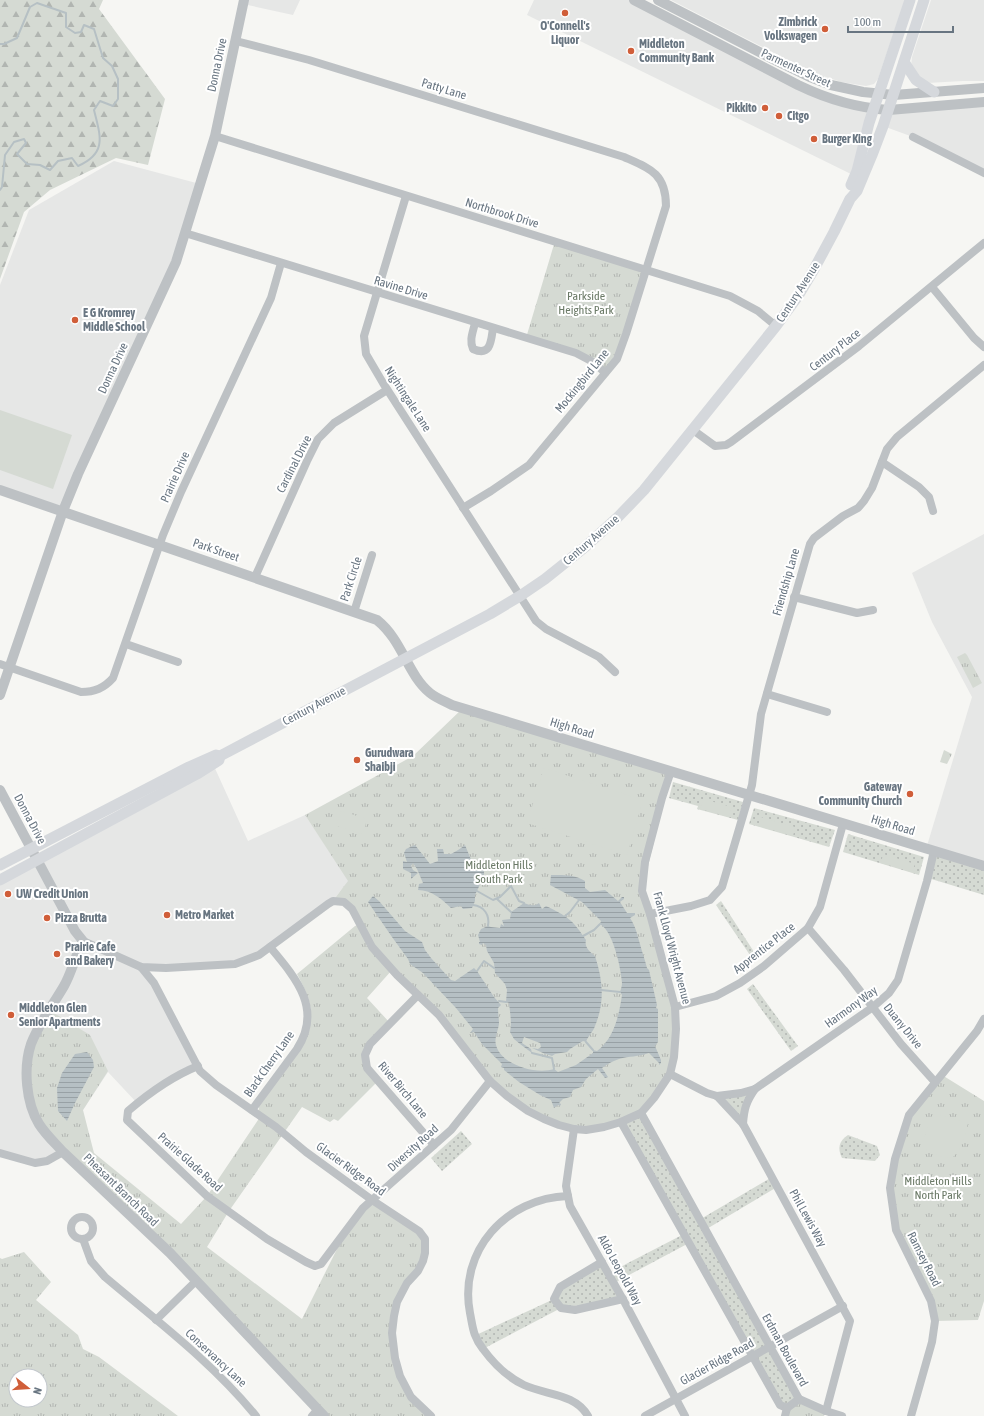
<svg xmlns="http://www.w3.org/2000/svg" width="984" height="1416" font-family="'Asap Condensed',sans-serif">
	<defs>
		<pattern id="grass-dots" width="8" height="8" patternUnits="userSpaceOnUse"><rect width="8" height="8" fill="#d5dad3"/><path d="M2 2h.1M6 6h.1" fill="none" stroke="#b1b5b1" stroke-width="1.8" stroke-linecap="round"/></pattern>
		<pattern id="forest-firs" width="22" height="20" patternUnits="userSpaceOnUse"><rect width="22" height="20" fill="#d5dad3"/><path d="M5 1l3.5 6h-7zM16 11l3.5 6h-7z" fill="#b1b5b1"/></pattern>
		<pattern id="park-tufts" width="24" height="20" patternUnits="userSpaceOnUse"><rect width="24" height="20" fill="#d5dad3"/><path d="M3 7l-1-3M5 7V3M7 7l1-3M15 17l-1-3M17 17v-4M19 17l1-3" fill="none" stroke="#b1b5b1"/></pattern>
		<pattern id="water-rules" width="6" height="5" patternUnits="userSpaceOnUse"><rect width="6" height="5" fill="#b6c0c4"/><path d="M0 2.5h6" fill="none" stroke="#98a1a5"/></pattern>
	</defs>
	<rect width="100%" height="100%" fill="#f6f6f3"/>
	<g fill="#e6e7e6">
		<polygon points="244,0 300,0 293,15 243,4"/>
		<polygon points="534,0 634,0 798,85 874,109 855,176 527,15"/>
		<polygon points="671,0 905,0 878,79 874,84 866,86 841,82 811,72"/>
		<polygon points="931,0 984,0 984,81 963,81 927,83 924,82 911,67 912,57"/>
		<polygon points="984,102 984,173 913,137 883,126 889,110"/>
		<polygon points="114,161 200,184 185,233 63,511 0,490 0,285 29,210"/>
		<polygon points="984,534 984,866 926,849 972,697 932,622 912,573"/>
		<polygon points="213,764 248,841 305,815 349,881 341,890 333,901 244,962 142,967 198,1066 137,1103 108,1072 83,1110 63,1152 35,1163 0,1153 0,880"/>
	</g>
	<g fill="url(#grass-dots)">
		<polygon points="673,782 743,802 738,820 697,809 698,806 669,798"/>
		<polygon points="754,808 835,830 829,847 749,824"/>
		<polygon points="848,834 924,857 919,875 843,852"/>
		<polygon points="934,851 984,866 984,895 928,878"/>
		<polygon points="721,901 758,958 754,961 716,905"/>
		<polygon points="753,984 798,1046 791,1051 747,989"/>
		<polygon points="755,1089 743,1124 723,1104 725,1094"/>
		<polygon points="641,1113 699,1220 772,1177 777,1187 705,1230 799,1399 787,1408 780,1405 689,1243 614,1283 623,1299 561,1308 483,1349 474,1336 554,1299 560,1287 602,1262 609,1274 626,1264 684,1234 621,1122"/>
		<polygon points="461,1131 472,1144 442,1171 431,1158"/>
		<path d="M848,1135L877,1146L880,1155L875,1161L842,1158C837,1148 839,1141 848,1135Z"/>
	</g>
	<polygon fill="url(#forest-firs)" points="0,0 103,0 99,9 165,99 148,165 116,158 50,190 24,212 0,279"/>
	<g fill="url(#park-tufts)" fill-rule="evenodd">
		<polygon points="555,241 646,269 626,334 605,373 595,363 526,338"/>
		<polygon points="965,653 967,655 982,683 973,688 957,657"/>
		<path d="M463,708L671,771L642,891L675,1007L670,1074L641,1113L604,1127L559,1125L507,1096L439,1015L392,970L367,998L390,1023L365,1055L378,1081L338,1121L334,1119L330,1122L302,1107L229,1211L207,1247L302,1319L345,1233L372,1200L419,1231L425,1253L397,1302L395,1358L411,1397L431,1416H324L38,1123L27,1061L49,1010L90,1035L108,1071L83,1110L94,1153L181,1224L207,1196L258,1120L259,1106L309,1030C315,1008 307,993 297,974L355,926L360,924L352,908L333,901L341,890L348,881L305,815L413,756Z"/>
		<polygon points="944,750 952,754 947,764 940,762"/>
		<polygon points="942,1075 984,1101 984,1301 978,1320 935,1321 931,1301 896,1230 890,1188 909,1115"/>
		<path d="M24,1252L51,1282L36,1300L78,1335L83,1349L99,1357L178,1416H0V1258L2,1259ZM16,1376H40V1400H16Z"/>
		<polygon points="799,1399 826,1411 824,1416 785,1416"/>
	</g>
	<g fill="#d5dad3">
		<polygon points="0,410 72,435 53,489 0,470"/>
		<polygon points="544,768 643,800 627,855 527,823"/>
		<polygon points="703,799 732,807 729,817 700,809"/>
		<polygon points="341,811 367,819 363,834 336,826"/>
		<polygon points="761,817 795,827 793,836 758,826"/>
		<polygon points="883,854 915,864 912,872 881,863"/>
		<path d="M937,1114L968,1123C965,1136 963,1147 953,1157C941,1159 932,1153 921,1147L931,1117Z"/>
	</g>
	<g fill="url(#water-rules)">
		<path d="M415,845L430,864L438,861L437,849H443L444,854H451C456,851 460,849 465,845L472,862L479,864L484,863V876L475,895V901L472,908L463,909L461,906L451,908C442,899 431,890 418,890L419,884L423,883L417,869L413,863L411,866L413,870L418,873L411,879V873L403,869V861L407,862L404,853L406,849Z"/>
		<path d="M551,875C562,875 574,874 585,881V888L590,892L605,890L618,901L622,897H624V899L620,902L627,913H635V915L630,918C636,927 637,934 640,944C642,952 645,960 647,968L649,970L657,1005L656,1008L658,1009V1042L655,1046L661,1060V1063L659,1065V1063L649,1053C638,1057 629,1056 619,1059C613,1061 607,1064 602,1068L608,1077L605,1078L598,1069L586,1079L581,1087L573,1090L570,1097L563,1099L559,1103L561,1104L560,1106L558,1105L554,1108L551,1100L540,1095L519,1082L504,1070V1068L501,1067L502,1064L482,1044L474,1032L470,1033L473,1029L456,1008L423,973L410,964L408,959L392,937L368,902L373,896L379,901L405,931L422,942L425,950L431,958L451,980L455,981L474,968L477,971L494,997L501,1005L498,1008C498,1013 499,1019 499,1024C498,1031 494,1038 496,1045C501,1065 536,1075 554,1069L558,1072L576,1065L593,1053V1050L597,1051C614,1039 619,1015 622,995L620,992C621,989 622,986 622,983C621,968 613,931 600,924L601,921L582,902L550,885Z"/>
		<path d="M524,903C529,905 534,907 539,903L542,909L546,906C567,916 573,920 586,940C584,947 590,952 595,956C603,980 605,1002 595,1026C593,1032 588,1036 586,1042L583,1041L570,1049L567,1052L555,1054L552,1056L543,1053L532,1048L538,1049L541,1047L540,1043L524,1037L522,1043L531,1049L532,1053L520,1044L514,1039L510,1032C512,1023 510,1012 509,1003L506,1002L507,990L505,984L495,973L494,963L487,951L486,945L483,943L482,945L479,944V942H480L478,935L481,929L488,926L491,927L500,928L501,924L504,926L502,920L510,919L511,912Z"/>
		<polygon points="87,1052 93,1060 94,1067 75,1103 67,1121 58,1111 57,1088 62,1073 75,1054"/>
	</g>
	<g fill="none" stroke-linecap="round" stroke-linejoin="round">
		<g stroke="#b6c0c4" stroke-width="2">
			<path d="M0,44H4L17,38L30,7L37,3L66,13V27L75,33L81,32L84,25L94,29L103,58L112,66L118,79V99L113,106L100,101L94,110C100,135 108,153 78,166L72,158L58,161L50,170L40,165L27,164L17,154L26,143L24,139L14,142L5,155L2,187L0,190"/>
			<polyline points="477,891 493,900 500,897 511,886 519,901 524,903"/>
			<polyline points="497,899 511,912"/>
			<path d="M473,905C484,906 490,915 488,926"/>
			<polyline points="565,916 570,912 579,900"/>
			<polyline points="583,936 594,930 600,924"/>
			<polyline points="477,971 484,961 494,968"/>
			<polyline points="601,990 620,992"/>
			<polyline points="499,1001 506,1002"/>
			<polyline points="586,1042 593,1050"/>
			<polyline points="532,1053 552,1058 554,1069"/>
		</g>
		<g stroke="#bdc1c4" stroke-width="8">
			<path d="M236,41L309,60L624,157C649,168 666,173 666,206L626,334L617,359L529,465L491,491L463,508"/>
			<polyline points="215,136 730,296 758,311 776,326"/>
			<polyline points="913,137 984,173"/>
			<polyline points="406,196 364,336 366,354 383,383 536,621 546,629 599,657 615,672"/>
			<polyline points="185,233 576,353 595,363 605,373"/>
			<polyline points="932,287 974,338 984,347"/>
			<path d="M475,323C473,332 469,340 473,349C491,357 491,341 493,328"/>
			<polyline points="693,430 715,446 726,445 731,442 859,346 984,243"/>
			<polyline points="882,462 919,487 929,497 933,511"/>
			<polyline points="255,577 307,461 318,439 334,423 387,390"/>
			<polyline points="794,597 857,613 873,610"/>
			<polyline points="354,612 372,555"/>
			<polyline points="126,644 178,662"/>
			<path d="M0,664L81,692C95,692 104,688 113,678L163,535L181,492L271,298L281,263"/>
			<polyline points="767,694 827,712"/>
			<polyline points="650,914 691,906 710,900 722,887 752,785 761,714 810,544 814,538 843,516 858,508 864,501 872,488 887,449 897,437 984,365"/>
			<polyline points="808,928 844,970 901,1044 935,1082"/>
			<polyline points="83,941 141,967 166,968 235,964 259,955 328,904 333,901 344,902 352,909 372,947 397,975 439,1015 490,1081 507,1096 528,1111 544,1119 559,1125 574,1129 586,1130 604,1127 621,1122 641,1113 654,1098 670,1074 674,1057 676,1029 675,1007 650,914 642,891 645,862 662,798 671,771"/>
			<polyline points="141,967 154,983 200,1071 216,1085 276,1127 306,1152 372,1200 419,1231 425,1239 425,1253 423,1261 418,1271 407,1283 397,1302 394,1316 392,1333 395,1358 400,1376 411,1397 431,1416"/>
			<polyline points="418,995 370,1044 365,1055 367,1068 434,1145"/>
			<polyline points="675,1007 716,996 740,983 764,966 808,928 820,907 843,824"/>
			<path d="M198,1066C173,1076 149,1093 128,1111L127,1120L207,1196L267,1239L306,1262L315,1266L321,1264L363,1208L451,1130L490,1081"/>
			<polyline points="670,1074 707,1093 717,1096 743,1124 850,1321 826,1411"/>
			<polyline points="717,1096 741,1093 755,1089 873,1007 889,993 898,980 927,881 934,851"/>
			<path d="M252,1110L297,1049C323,1009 296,978 270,947"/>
			<polyline points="641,1113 799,1399 787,1408"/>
			<polyline points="621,1122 780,1405 787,1408"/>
			<path d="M743,1124C744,1109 746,1102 755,1089"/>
			<polyline points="574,1129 566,1186 570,1206 625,1303 685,1416"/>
			<polyline points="0,1153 35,1163 47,1161 63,1152"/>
			<path d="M568,1196C506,1198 458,1251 470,1313C473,1328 473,1336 483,1349C494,1364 507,1377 524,1385C545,1395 575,1393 588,1416"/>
			<circle cx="82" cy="1228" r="11"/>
			<path d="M83,1239L91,1261L105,1277C157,1321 213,1363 256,1416"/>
			<polyline points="602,1262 560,1287 554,1299 561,1308 575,1310 623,1299"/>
			<polyline points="156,1320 196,1281"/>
			<polyline points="799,1399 826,1411 842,1416"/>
			<polyline points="312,1416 318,1409"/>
			<polyline points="645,1416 843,1306"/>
			<polyline points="785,1416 787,1408"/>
			<polyline points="911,1416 932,1342 935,1321 931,1301 896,1230 890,1188 895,1159 909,1115 977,1031 984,1019"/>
		</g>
		<g stroke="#bdc1c4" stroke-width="10">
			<path d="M634,0L798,85C827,99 857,108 889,110L984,102"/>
			<polyline points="658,0 773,59 810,77 831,85 863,92 894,95 984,88"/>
			<path d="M0,490L377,620C403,641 407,674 430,693C436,698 444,701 452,705L984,866"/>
			<polyline points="0,695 63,511 78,474 176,262 215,136 244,0"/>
			<path d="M0,790L75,931L83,941C75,956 72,972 64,986C53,1005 39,1023 31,1044C23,1068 26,1103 39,1124C46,1135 55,1143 63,1152L170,1253L324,1416"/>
		</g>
		<g stroke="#d5d8dc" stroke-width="11">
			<polyline points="904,62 916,80 934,92"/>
			<polyline points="851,185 857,171 869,123 910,0"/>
			<polyline points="0,865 189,767 216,755 220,756 490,614 520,596 545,579 585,547 619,516 644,490 776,326 798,296 813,271 834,232 850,199 857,191 872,155 883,126 924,0"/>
			<polyline points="0,880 197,774 219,760 220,756"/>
		</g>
	</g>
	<g fill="#d05e39" stroke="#fff" stroke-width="1.5">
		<circle cx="565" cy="13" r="4"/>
		<circle cx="825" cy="29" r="4"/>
		<circle cx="631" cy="51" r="4"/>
		<circle cx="765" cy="108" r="4"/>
		<circle cx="779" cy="116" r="4"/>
		<circle cx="814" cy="139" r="4"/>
		<circle cx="75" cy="320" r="4"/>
		<circle cx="357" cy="760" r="4"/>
		<circle cx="910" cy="794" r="4"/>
		<circle cx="8" cy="894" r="4"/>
		<circle cx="167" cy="915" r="4"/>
		<circle cx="47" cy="918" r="4"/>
		<circle cx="57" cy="954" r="4"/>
		<circle cx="11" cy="1015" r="4"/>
	</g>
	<g text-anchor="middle" stroke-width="4" stroke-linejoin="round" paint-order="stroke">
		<g font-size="12" font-weight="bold" fill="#687581" stroke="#fff" text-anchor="start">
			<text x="817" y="26" text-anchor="end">Zimbrick<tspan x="817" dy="14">Volkswagen</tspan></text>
			<text x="565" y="30" text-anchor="middle">O'Connell's<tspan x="565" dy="14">Liquor</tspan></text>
			<text x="639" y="48">Middleton<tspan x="639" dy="14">Community Bank</tspan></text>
			<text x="757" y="112" text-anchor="end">Pikkito</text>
			<text x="787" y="120">Citgo</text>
			<text x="822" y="143">Burger King</text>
			<text x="83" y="317">E G Kromrey<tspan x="83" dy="14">Middle School</tspan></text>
			<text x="365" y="757">Gurudwara<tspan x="365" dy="14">Shaibji</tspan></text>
			<text x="902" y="791" text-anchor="end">Gateway<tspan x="902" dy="14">Community Church</tspan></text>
			<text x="16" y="898">UW Credit Union</text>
			<text x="175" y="919">Metro Market</text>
			<text x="55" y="922">Pizza Brutta</text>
			<text x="65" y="951">Prairie Cafe<tspan x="65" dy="14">and Bakery</tspan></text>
			<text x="19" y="1012">Middleton Glen<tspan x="19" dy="14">Senior Apartments</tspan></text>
		</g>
		<g font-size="12" fill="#687581" stroke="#fff">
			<text transform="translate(217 65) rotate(-78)" y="4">Donna Drive</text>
			<text transform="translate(796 68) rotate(25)" y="4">Parmenter Street</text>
			<text transform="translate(444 89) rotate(17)" y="4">Patty Lane</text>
			<text transform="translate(502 213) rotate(17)" y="4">Northbrook Drive</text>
			<text transform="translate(401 288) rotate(17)" y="4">Ravine Drive</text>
			<text transform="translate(798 292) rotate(-57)" y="4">Century Avenue</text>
			<text transform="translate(835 350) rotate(-38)" y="4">Century Place</text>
			<text transform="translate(113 368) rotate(-65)" y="4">Donna Drive</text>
			<text transform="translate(582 381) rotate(-51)" y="4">Mockingbird Lane</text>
			<text transform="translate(408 399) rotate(57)" y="4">Nightingale Lane</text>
			<text transform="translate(294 464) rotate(-63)" y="4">Cardinal Drive</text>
			<text transform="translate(175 477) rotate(-66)" y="4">Prairie Drive</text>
			<text transform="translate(591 540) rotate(-41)" y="4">Century Avenue</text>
			<text transform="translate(216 550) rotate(19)" y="4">Park Street</text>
			<text transform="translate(351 579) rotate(-72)" y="4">Park Circle</text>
			<text transform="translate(786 582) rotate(-74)" y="4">Friendship Lane</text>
			<text transform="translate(314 706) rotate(-28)" y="4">Century Avenue</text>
			<text transform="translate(572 728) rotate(17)" y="4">High Road</text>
			<text transform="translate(30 819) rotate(62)" y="4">Donna Drive</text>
			<text transform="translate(893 825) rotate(17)" y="4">High Road</text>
			<text transform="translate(672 948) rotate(75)" y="4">Frank Lloyd Wright Avenue</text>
			<text transform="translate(764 948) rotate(-38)" y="4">Apprentice Place</text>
			<text transform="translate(851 1007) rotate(-36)" y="4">Harmony Way</text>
			<text transform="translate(903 1026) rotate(51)" y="4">Duany Drive</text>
			<text transform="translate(269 1064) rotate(-55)" y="4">Black Cherry Lane</text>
			<text transform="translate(403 1090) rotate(50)" y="4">River Birch Lane</text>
			<text transform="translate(413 1148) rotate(-42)" y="4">Diversity Road</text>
			<text transform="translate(190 1162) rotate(42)" y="4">Prairie Glade Road</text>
			<text transform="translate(351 1169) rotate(36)" y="4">Glacier Ridge Road</text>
			<text transform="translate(121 1190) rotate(44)" y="4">Pheasant Branch Road</text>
			<text transform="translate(808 1218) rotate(61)" y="4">Phil Lewis Way</text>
			<text transform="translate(924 1259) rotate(63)" y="4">Ramsey Road</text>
			<text transform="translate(620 1270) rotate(61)" y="4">Aldo Leopold Way</text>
			<text transform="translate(785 1350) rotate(61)" y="4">Erdman Boulevard</text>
			<text transform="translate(216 1358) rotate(43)" y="4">Conservancy Lane</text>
			<text transform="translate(717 1362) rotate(-29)" y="4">Glacier Ridge Road</text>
		</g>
		<g font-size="12" fill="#6a7966" stroke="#fff">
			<text x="586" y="300">Parkside<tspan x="586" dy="14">Heights Park</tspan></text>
			<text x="499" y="869">Middleton Hills<tspan x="499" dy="14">South Park</tspan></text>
			<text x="938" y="1185">Middleton Hills<tspan x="938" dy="14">North Park</tspan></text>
		</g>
	</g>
	<g transform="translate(28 1388) rotate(107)"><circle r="19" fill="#ffffff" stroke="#c3c8cd"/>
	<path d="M0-3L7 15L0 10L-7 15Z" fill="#d05e39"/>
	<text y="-6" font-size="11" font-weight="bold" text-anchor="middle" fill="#687581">N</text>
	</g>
	<path d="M848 26v6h105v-6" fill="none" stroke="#687581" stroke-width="2"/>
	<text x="854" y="26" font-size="12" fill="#687581" stroke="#ffffff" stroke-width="3" paint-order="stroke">100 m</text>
</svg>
